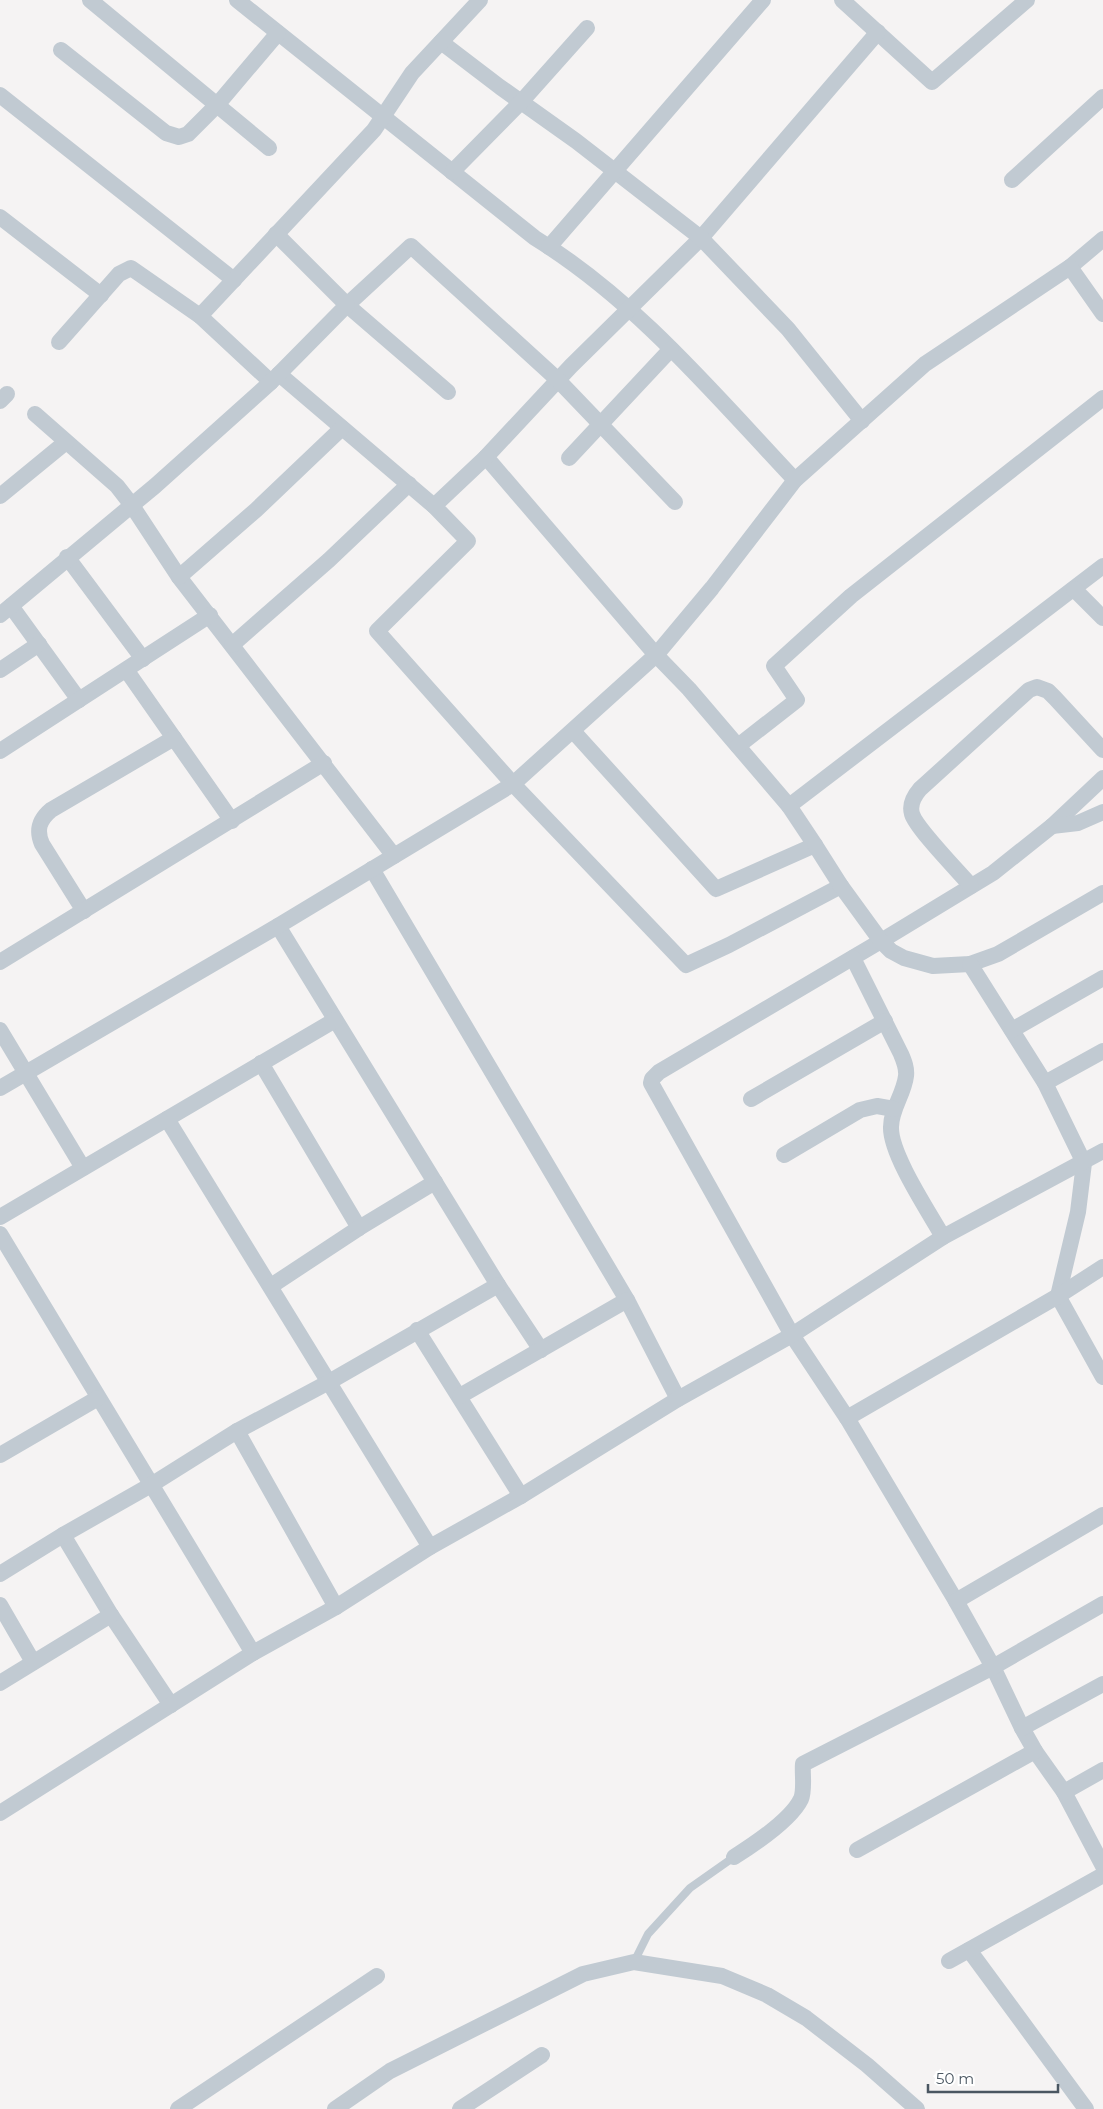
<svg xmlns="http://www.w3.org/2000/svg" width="1103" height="2109" font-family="Montserrat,sans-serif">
	<rect width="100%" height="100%" fill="#f5f3f3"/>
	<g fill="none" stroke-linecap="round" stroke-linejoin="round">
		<polyline stroke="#c1cad2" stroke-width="8" points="634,1962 648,1934 690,1888 734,1857"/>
		<g stroke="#c1cad2" stroke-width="16">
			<polyline points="90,0 269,148"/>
			<path d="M237,0L535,238C637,301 714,394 795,480"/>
			<polyline points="842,0 932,82 1027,0"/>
			<polyline points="878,32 701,238 571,366 486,457 656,655 689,689 789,806 1103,566"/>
			<polyline points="441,42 500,87 576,141 701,238 788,329 862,421"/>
			<polyline points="61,50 166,133 179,137 188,134 217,105 278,33"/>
			<polyline points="0,95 234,280"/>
			<polyline points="452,172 521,102 587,28"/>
			<polyline points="1012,180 1103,97"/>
			<polyline points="0,217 101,295"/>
			<polyline points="549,247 763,0"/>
			<polyline points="1070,267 1103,239"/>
			<polyline points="59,342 119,274 131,268 200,316"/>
			<polyline points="279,374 434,506"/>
			<polyline points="271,382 200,316 374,130 412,73 480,0"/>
			<polyline points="448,392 347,305 411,246 558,380 675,502"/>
			<polyline points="0,401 7,394"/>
			<polyline points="35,414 117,486 131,504 179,577 394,856"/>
			<polyline points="486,457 434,506 468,541 377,631 513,784 686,965 729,945 841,886"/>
			<polyline points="569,458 671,349"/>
			<polyline points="0,496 66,442"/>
			<polyline points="67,557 143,659"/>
			<polyline points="179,577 256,510 342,428"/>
			<polyline points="1074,589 1103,618"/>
			<polyline points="11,606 79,700"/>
			<polyline points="0,615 155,486 271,382 347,305 276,234"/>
			<polyline points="232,645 329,560 409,484"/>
			<polyline points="0,670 39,644"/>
			<polyline points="127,671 232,821"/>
			<polyline points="573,731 716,889 815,845 789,806"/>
			<polyline points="738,746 797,700 774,666 851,596 1103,398"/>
			<polyline points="0,751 210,615"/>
			<polyline points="1103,778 1052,826 993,873 881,941 659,1072 652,1079 651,1083 792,1335 847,1418 956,1601 993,1667 1022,1728 1035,1751 1064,1792 1103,1866"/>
			<polyline points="1052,826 1078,823 1103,812"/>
			<polyline points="815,845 841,886 881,941 891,951 904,958 933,966 970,964 998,954 1103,893"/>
			<polyline points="372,869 627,1300 678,1399"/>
			<path d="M971,886C959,872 916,828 912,814C909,804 914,796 920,789L1029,690L1037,687L1048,691L1055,698L1103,750"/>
			<path d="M84,911L42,844C36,830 39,820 51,810L174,738"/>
			<polyline points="278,926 498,1285 541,1350"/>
			<path d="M853,958L901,1054C904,1061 907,1068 906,1076C904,1094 891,1109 891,1127C890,1154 929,1212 943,1237"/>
			<polyline points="0,962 324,763"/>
			<polyline points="970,964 1045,1083 1084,1163 1078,1212 1058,1296 1103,1377"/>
			<polyline points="0,1030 83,1168"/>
			<polyline points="1012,1030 1103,978"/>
			<polyline points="261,1063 359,1228"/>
			<polyline points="1045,1083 1103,1051"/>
			<polyline points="0,1088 278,926 513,784 656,655 712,588 795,480 925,364 1070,267 1103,314"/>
			<polyline points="751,1099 885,1021"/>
			<polyline points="167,1119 430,1547"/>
			<polyline points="784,1155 860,1110 877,1106 894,1109"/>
			<polyline points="0,1217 335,1020"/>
			<polyline points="0,1234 253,1653"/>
			<polyline points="271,1286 359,1228 435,1182"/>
			<polyline points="417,1330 521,1496"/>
			<polyline points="460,1396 627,1300"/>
			<polyline points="847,1418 1058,1296 1103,1267"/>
			<polyline points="237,1431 336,1607"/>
			<polyline points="0,1455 98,1398"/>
			<polyline points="63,1535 111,1615 171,1705"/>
			<polyline points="0,1574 63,1535 151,1485 237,1431 329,1382 498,1285"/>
			<polyline points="956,1601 1103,1515"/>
			<polyline points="0,1605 33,1662"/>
			<polyline points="0,1683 111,1615"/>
			<polyline points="1022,1728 1103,1684"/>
			<polyline points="1064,1792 1103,1770"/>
			<polyline points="0,1813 253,1653 336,1607 430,1547 521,1496 678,1399 792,1335 943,1237 1103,1151"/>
			<polyline points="857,1850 1035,1751"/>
			<path d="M734,1857C753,1845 791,1820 801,1799C805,1790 802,1773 803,1764L993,1667L1103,1604"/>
			<polyline points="969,1950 1086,2109"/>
			<polyline points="949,1961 1103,1875"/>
			<polyline points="178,2109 377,1976"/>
			<polyline points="335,2109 390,2071 583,1974 634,1962 722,1976 767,1995 806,2018 867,2065 917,2109"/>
			<polyline points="460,2109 542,2055"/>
		</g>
	</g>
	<path d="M928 2084v8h130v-8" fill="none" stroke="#4a5661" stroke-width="2.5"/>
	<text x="936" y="2084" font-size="15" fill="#4a5661" stroke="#ffffff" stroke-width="4" paint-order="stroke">50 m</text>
</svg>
